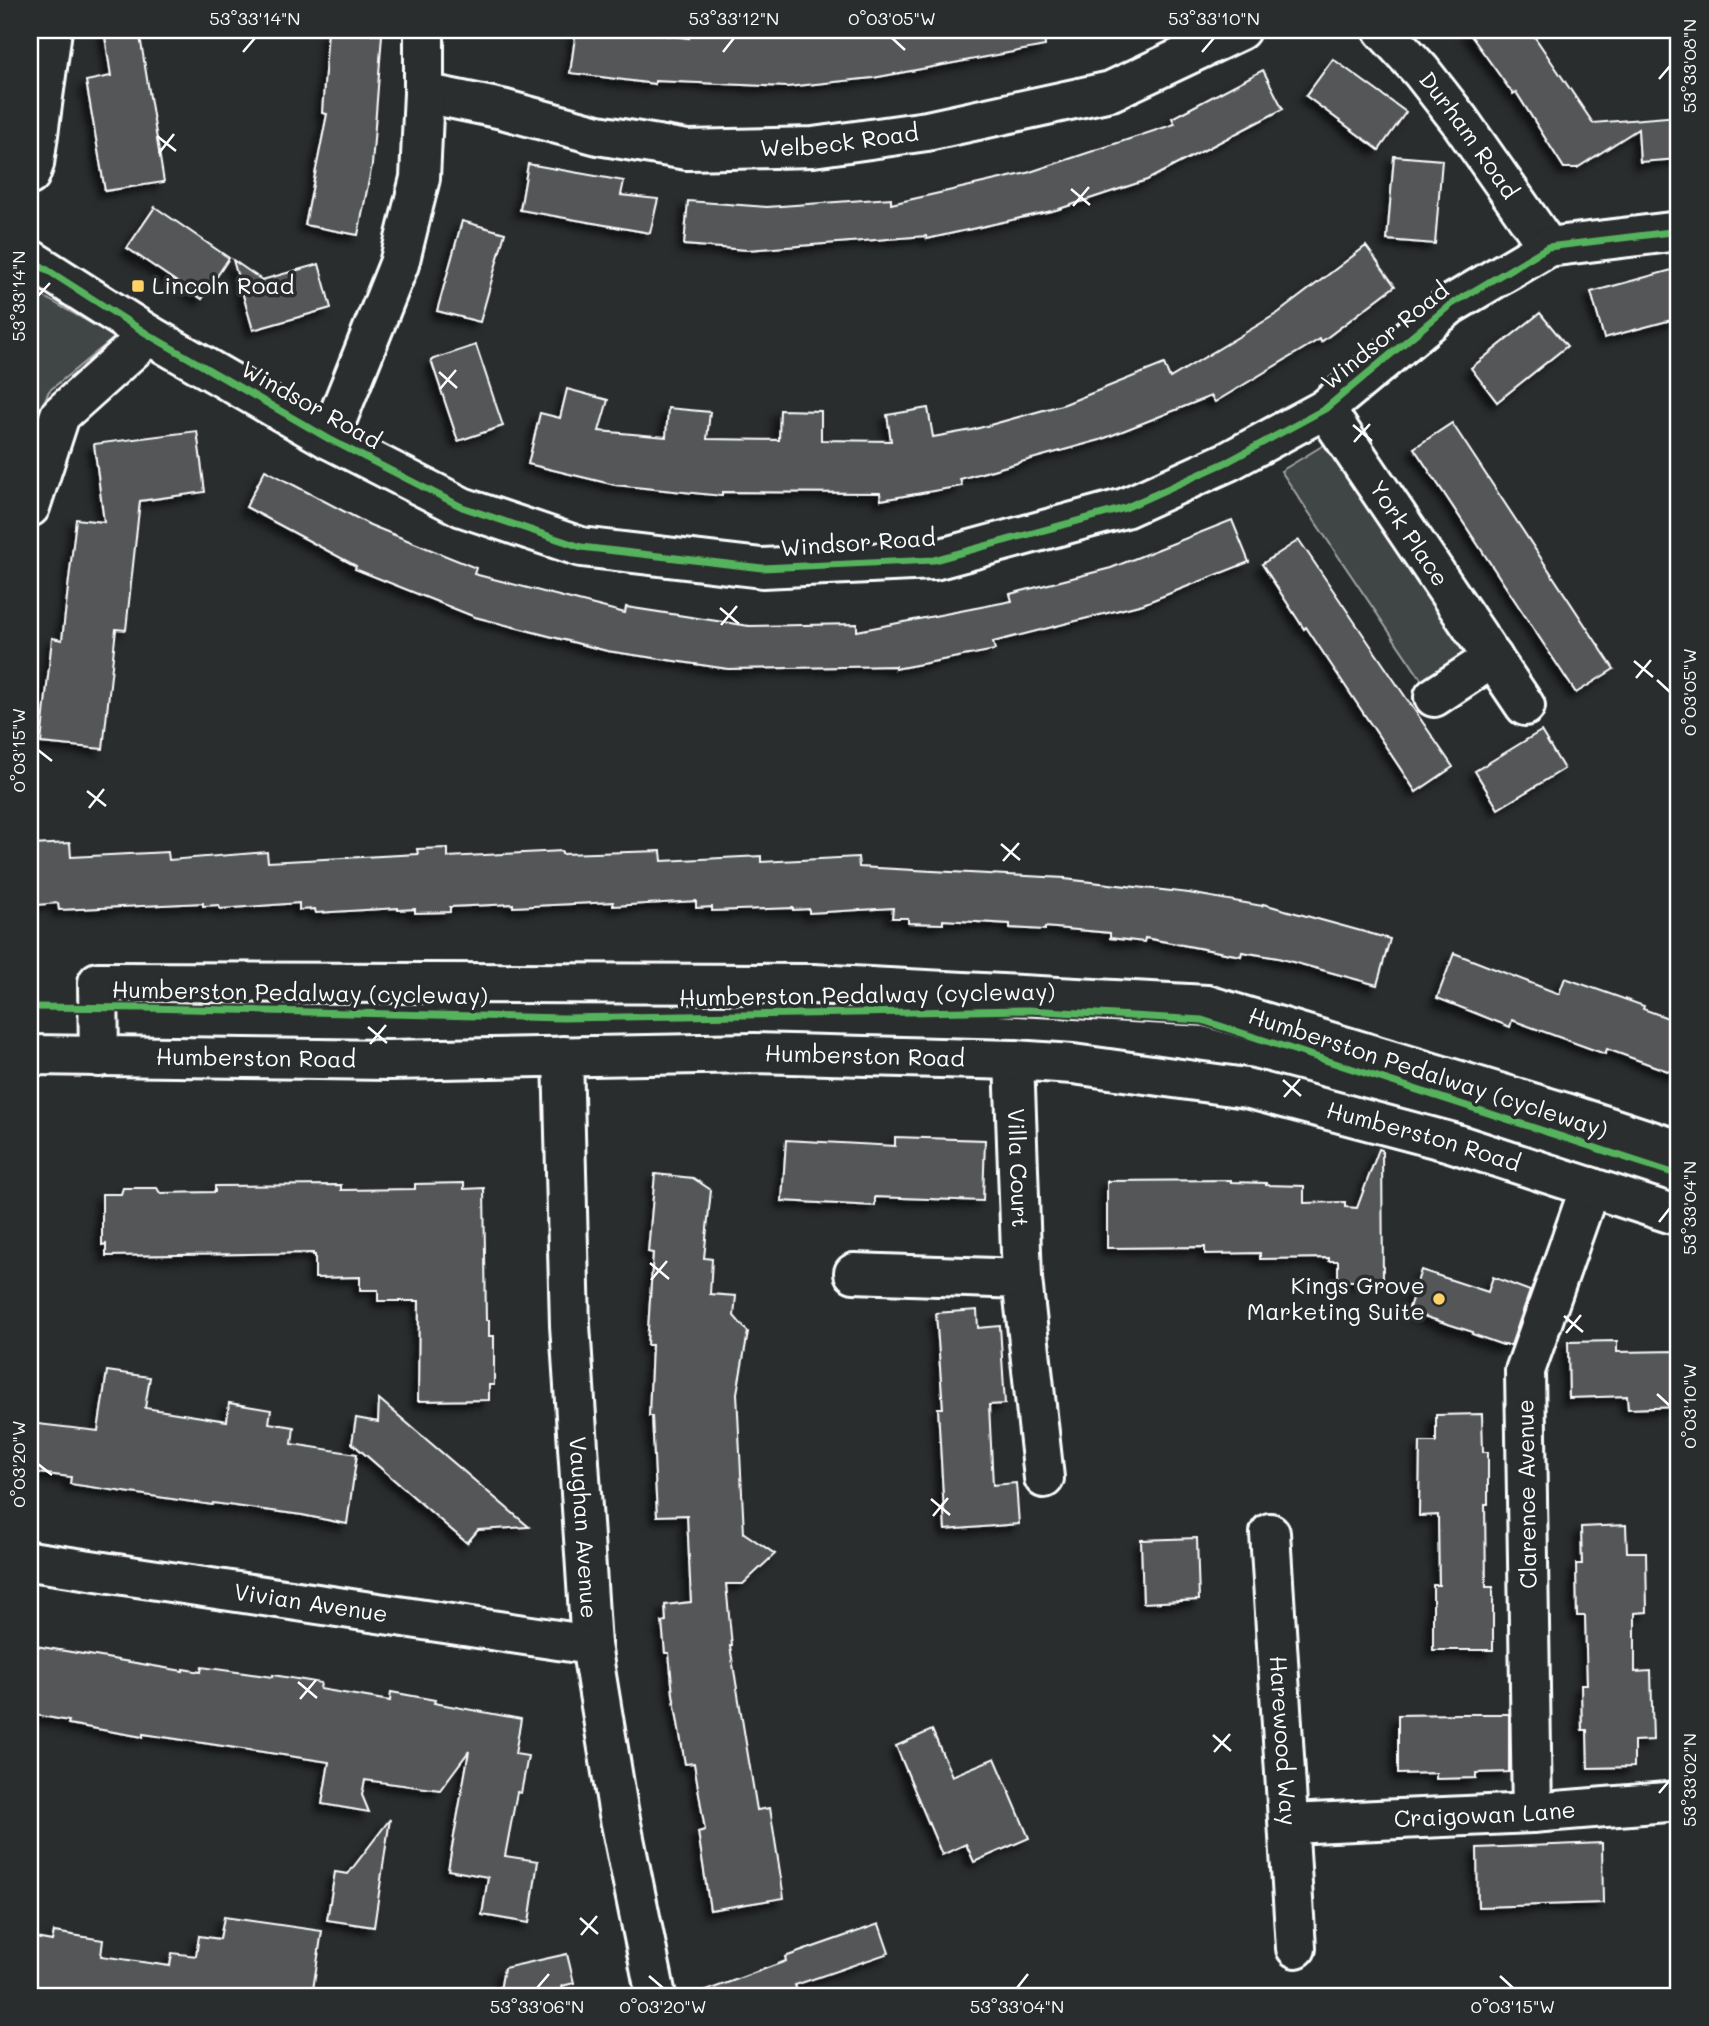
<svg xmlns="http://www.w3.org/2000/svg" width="1709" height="2026" font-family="Mali,sans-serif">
	<defs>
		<filter id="shadow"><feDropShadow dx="-6" dy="6" stdDeviation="3.5" flood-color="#0009"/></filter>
	</defs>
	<rect width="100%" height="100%" fill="#2a2d2e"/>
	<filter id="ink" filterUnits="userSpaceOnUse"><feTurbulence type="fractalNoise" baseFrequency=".0143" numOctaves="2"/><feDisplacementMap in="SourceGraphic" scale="14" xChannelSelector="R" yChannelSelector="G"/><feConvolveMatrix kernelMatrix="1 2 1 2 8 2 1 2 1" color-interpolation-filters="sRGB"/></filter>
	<g filter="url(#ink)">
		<g fill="#414445" stroke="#a0a2a2" stroke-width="2">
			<polygon points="30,289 115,337 49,391 30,433"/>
			<polygon points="1332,440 1477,654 1427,688 1281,471"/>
		</g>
		<g fill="#555758" stroke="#fff" stroke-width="2" filter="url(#shadow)">
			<polygon points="104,30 139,30 164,182 105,191 86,81 111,76"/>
			<polygon points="576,30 623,30 689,38 689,32 782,37 852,30 1044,30 1045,46 873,78 787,87 655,81 655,84 570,73"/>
			<polygon points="1467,30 1530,30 1593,123 1679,116 1679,159 1640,162 1638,129 1577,168 1564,168 1516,92 1513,94"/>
			<polygon points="328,31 382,35 372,165 358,235 305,225 327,114 322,113"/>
			<polygon points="1333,59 1406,112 1379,150 1306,96"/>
			<polygon points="1263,70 1283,109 1147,180 1056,210 927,239 926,236 747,250 684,245 688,201 767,207 891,198 891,204 1027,173 1175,124 1172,118"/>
			<polygon points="1394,156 1442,160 1435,244 1387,240"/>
			<polygon points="528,164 624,181 621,195 658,199 650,233 520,210"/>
			<polygon points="155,207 229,258 202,299 127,248"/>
			<polygon points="462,221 505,233 480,322 437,311"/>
			<polygon points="1366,246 1395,286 1321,342 1320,339 1215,402 1211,396 1100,440 960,479 962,486 881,500 880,493 722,492 722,496 615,485 528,464 540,413 560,418 567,389 608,400 599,431 666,437 668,408 710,412 707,439 779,440 780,410 821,411 821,440 891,441 887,415 928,408 933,437 972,430 1065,404 1164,364 1170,378 1278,313"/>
			<polygon points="233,260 262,280 319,264 331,308 253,330"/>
			<polygon points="1679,268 1679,318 1604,338 1591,292"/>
			<polygon points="1540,313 1567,346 1497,402 1471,368"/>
			<polygon points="476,345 503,426 458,441 431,360"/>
			<polygon points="1452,423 1614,669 1576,693 1414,448"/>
			<polygon points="197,431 205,492 140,501 126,630 116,629 103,749 41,743 52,638 62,640 76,519 104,522 94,444"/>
			<polygon points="265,470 370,525 476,568 474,574 625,613 626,607 749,626 857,624 857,631 1012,601 1010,594 1111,568 1232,520 1249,562 1143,604 993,642 995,650 895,669 895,666 728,669 607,651 475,617 355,569 356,566 246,507"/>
			<polygon points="1299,540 1453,767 1416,792 1306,627 1304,629 1262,564"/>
			<polygon points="1541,731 1564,769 1498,809 1475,771"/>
			<polygon points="70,843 71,857 168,852 169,860 267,852 268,862 418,854 417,849 448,848 448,857 562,851 562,854 661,851 662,861 761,856 761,862 858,857 859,867 1065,878 1065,879 1189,893 1262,906 1263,904 1390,939 1377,985 1278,958 1242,952 1241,956 1145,938 1144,942 1110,938 1110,933 1045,927 1045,930 1010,928 1010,924 943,920 943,924 908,923 908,918 892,918 893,908 809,913 809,909 793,910 793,908 712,911 712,907 696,908 696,901 613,906 613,902 513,907 513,904 450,907 450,912 415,913 415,909 398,910 398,908 316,913 315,909 299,910 299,903 220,909 219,905 203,906 203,903 59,910 58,903 37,905 32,845"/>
			<polygon points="1454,953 1559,994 1565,978 1644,1006 1643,1009 1679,1022 1679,1075 1607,1049 1605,1054 1512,1020 1510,1027 1437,998"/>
			<polygon points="895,1137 985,1140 983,1201 875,1197 875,1206 782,1201 786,1140 895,1146"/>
			<polygon points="1379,1149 1382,1150 1383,1281 1338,1281 1338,1261 1329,1261 1329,1258 1260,1259 1260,1253 1205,1254 1205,1247 1107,1248 1107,1181 1231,1180 1231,1182 1266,1183 1266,1185 1304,1186 1304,1203 1345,1202 1345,1207 1357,1208"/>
			<polygon points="655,1174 693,1178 711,1190 704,1258 712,1259 710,1294 736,1296 734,1316 748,1332 737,1393 744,1533 775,1554 743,1584 726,1584 732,1646 730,1646 757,1810 770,1808 784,1898 710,1910 698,1832 705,1830 694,1763 685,1764 673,1694 669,1653 665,1653 662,1622 666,1621 665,1605 691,1602 687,1515 657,1516 652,1416 649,1416 652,1345 647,1345 653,1253 648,1252"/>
			<polygon points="464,1183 464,1189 484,1188 486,1320 489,1320 489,1336 494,1336 494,1385 489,1385 489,1400 418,1401 419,1301 378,1301 378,1290 360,1290 360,1277 315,1278 315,1255 313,1255 313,1253 106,1256 106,1244 102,1245 102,1194 121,1194 123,1188 157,1188 160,1193 215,1192 215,1186 341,1185 341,1190 415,1189 415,1184"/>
			<polygon points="1421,1270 1488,1292 1493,1277 1530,1291 1511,1345 1503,1345 1472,1334 1473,1332 1408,1311"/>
			<polygon points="977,1310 978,1328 1000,1326 1005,1404 989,1405 993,1485 1016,1483 1019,1524 945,1530 938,1408 943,1408 936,1313"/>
			<polygon points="1617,1341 1617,1352 1679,1351 1679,1407 1628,1409 1627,1396 1569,1398 1568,1342"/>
			<polygon points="107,1371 150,1377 145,1408 227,1421 229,1403 271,1410 269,1423 294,1427 292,1444 357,1454 347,1524 302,1515 213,1503 212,1505 70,1484 71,1477 30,1472 30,1423 98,1431"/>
			<polygon points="379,1399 529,1527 478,1530 467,1543 447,1526 352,1443 356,1418 378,1422"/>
			<polygon points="1482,1414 1483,1452 1488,1452 1488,1504 1485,1504 1486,1587 1493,1587 1493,1650 1433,1650 1433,1585 1439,1585 1438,1515 1419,1516 1420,1442 1436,1442 1436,1415"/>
			<polygon points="1626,1525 1627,1552 1646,1552 1647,1612 1635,1613 1635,1672 1651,1671 1653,1740 1634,1741 1634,1767 1588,1768 1587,1730 1582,1730 1581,1684 1587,1684 1585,1616 1577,1616 1576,1564 1582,1564 1581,1527"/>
			<polygon points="1197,1538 1199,1600 1143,1603 1141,1540"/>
			<polygon points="30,1645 183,1671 183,1669 201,1672 202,1667 273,1677 273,1675 321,1683 320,1689 390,1701 391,1692 435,1700 434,1703 521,1719 515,1754 528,1756 521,1793 517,1792 505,1856 538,1861 529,1923 482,1915 488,1877 448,1870 469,1751 440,1790 365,1780 362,1795 369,1812 322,1804 329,1762 143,1734 143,1737 68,1724 69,1721 30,1714"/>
			<polygon points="1460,1714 1509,1714 1509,1772 1476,1773 1476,1778 1436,1779 1436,1773 1398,1774 1398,1715"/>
			<polygon points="932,1730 952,1776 995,1758 1029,1838 974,1862 966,1844 942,1855 896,1746"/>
			<polygon points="390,1819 374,1927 327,1920 335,1872 348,1874"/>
			<polygon points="1602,1843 1603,1903 1478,1907 1477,1848"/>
			<polygon points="224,1917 322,1931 312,1996 30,1996 30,1937 52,1941 54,1932 103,1940 101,1956 170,1966 172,1953 196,1956 199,1936 220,1939"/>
			<polygon points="879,1924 889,1953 795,1985 799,1996 701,1996 700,1993 786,1961 785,1957"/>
			<polygon points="567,1954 574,1983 562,1986 564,1996 499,1996 504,1968"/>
		</g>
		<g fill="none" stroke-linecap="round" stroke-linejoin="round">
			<g stroke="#fff" stroke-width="44">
				<g id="minor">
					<path id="s1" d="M1383,30L1421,71L1460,121L1548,247"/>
					<path id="s2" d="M424,93L502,109L598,135L687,150L813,147L927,131L1111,91L1240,30"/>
					<polyline points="30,175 34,164 52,30"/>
					<polyline points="30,259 149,335 329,439 462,507 581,547 762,568 934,560 1125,508 1229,461 1325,409 1450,305 1548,247 1679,231"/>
					<path id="s3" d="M1325,409L1525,706"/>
					<polyline points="329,439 399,264 420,178 424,93 424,30"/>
					<polyline points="30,507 60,415 149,335"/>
					<polyline points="1434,697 1493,658"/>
					<path id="s4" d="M563,1056L570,1325L591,1645L618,1809L656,1996"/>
					<polyline points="99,1057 98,982 813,984 1207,1005 1569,1114 1679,1150"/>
					<path id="s5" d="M1014,1060L1022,1279L1044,1478"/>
					<polyline points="854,1273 1022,1279"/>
					<path id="s6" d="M1270,1533L1296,1948"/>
					<path id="s7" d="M30,1561L591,1645"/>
					<polyline points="1532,1813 1525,1371 1590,1187"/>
					<path id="s8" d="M1289,1824L1532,1813L1679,1801"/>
				</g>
			</g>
			<g stroke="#fff" stroke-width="44">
				<g id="major">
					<path id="s9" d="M30,1055L388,1060L754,1053L1014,1060L1073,1064L1246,1088L1450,1142L1679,1216"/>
				</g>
			</g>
			<use href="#minor" stroke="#2a2d2e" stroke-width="38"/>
			<use href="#major" stroke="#2a2d2e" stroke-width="38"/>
			<g stroke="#2a2d2e" stroke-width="11">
				<g id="cycleway">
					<polyline points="30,259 149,335 329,439 462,507 581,547 762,568 934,560 1125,508 1229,461 1325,409 1450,305 1548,247 1679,231"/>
					<polyline points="30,1007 146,1008 563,1018 1028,1010 1202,1020 1679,1175"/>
				</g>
			</g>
			<use href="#cycleway" stroke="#56b35d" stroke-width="7"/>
		</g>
	</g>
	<path fill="none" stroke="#fff" stroke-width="2.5" d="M892,38L905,50M243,52L255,38M723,52L734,38M1202,52L1214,38M1659,79L1670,66M157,136L176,151M159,153L174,134M1071,189L1090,205M1073,206L1089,187M38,296L50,283M439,372L457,388M440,389L456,370M1353,425L1372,441M1354,442L1370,424M720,608L739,624M721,625L737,606M1634,661L1653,677M1636,678L1651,660M1657,680L1670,692M38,750L52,761M87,791L106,806M89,808L104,789M1001,844L1020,860M1003,861L1019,843M368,1027L387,1043M370,1044L386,1025M1283,1080L1301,1096M1284,1097L1300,1079M1659,1222L1670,1208M650,1263L669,1279M651,1280L667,1261M1564,1316L1583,1332M1566,1333L1581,1315M1657,1394L1670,1406M38,1464L52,1475M931,1499L950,1515M933,1516L948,1498M298,1682L317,1698M300,1699L316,1680M1213,1735L1231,1751M1214,1752L1230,1734M1659,1793L1670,1780M580,1918L598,1934M581,1935L597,1916M649,1976L663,1988M1500,1976L1513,1988M537,1988L549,1974M1017,1988L1028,1974"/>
	<g fill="#ffd166" stroke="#2a2d2e" stroke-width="2.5">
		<rect x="131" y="279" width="14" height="14" rx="3.5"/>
		<circle cx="1439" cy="1299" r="7"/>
	</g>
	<g text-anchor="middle" stroke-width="7" stroke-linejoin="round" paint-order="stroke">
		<g font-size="23" fill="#fff" stroke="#2a2d2e">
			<text dy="8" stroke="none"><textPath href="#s1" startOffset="136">Durham Road</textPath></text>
			<text dy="8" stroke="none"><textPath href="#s2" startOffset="422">Welbeck Road</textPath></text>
			<text transform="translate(1385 336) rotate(-39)" y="8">Windsor Road</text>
			<text transform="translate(311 405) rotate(29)" y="8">Windsor Road</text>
			<text dy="8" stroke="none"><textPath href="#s3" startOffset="150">York Place</textPath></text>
			<text transform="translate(858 543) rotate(-4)" y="8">Windsor Road</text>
			<text transform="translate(300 993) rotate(1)" y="8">Humberston Pedalway (cycleway)</text>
			<text transform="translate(867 995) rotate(-1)" y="8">Humberston Pedalway (cycleway)</text>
			<text dy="8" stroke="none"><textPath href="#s9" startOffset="835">Humberston Road</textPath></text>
			<text dy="8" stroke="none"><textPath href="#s9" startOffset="226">Humberston Road</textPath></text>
			<text transform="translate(1428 1073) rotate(18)" y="8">Humberston Pedalway (cycleway)</text>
			<text dy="8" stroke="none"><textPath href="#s9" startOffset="1402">Humberston Road</textPath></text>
			<text dy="8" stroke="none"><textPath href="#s5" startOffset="108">Villa Court</textPath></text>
			<text transform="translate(1527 1494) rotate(-91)" y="8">Clarence Avenue</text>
			<text dy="8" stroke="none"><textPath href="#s4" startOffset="472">Vaughan Avenue</textPath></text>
			<text dy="8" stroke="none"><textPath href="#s7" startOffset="284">Vivian Avenue</textPath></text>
			<text dy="8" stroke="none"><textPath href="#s6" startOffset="208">Harewood Way</textPath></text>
			<text dy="8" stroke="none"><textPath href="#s8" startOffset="196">Craigowan Lane</textPath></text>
		</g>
		<g font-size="23" fill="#fff" stroke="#2a2d2e" text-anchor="start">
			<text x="152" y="294">Lincoln Road</text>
			<text x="1425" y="1294" text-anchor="end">Kings Grove<tspan x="1425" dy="26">Marketing Suite</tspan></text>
		</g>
	</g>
	<rect width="1709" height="2026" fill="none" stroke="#2a2d2e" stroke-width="77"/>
	<rect x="38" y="38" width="1632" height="1950" fill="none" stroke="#fff" stroke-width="2.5"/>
	<g font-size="18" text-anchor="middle" fill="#fff">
		<text x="255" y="25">53°33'14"N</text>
		<text x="734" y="25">53°33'12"N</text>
		<text x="892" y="25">0°03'05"W</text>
		<text x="1214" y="25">53°33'10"N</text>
		<text transform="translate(1690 66) rotate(-90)" y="6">53°33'08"N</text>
		<text transform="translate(19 296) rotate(-90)" y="6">53°33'14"N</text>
		<text transform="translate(1690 692) rotate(-90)" y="6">0°03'05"W</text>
		<text transform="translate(19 750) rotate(-90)" y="6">0°03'15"W</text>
		<text transform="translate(1690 1208) rotate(-90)" y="6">53°33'04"N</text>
		<text transform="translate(1690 1406) rotate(-90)" y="6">0°03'10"W</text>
		<text transform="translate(19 1464) rotate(-90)" y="6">0°03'20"W</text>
		<text transform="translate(1690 1780) rotate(-90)" y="6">53°33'02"N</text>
		<text x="537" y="2013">53°33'06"N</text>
		<text x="663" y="2013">0°03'20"W</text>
		<text x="1017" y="2013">53°33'04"N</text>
		<text x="1513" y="2013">0°03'15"W</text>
	</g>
</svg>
